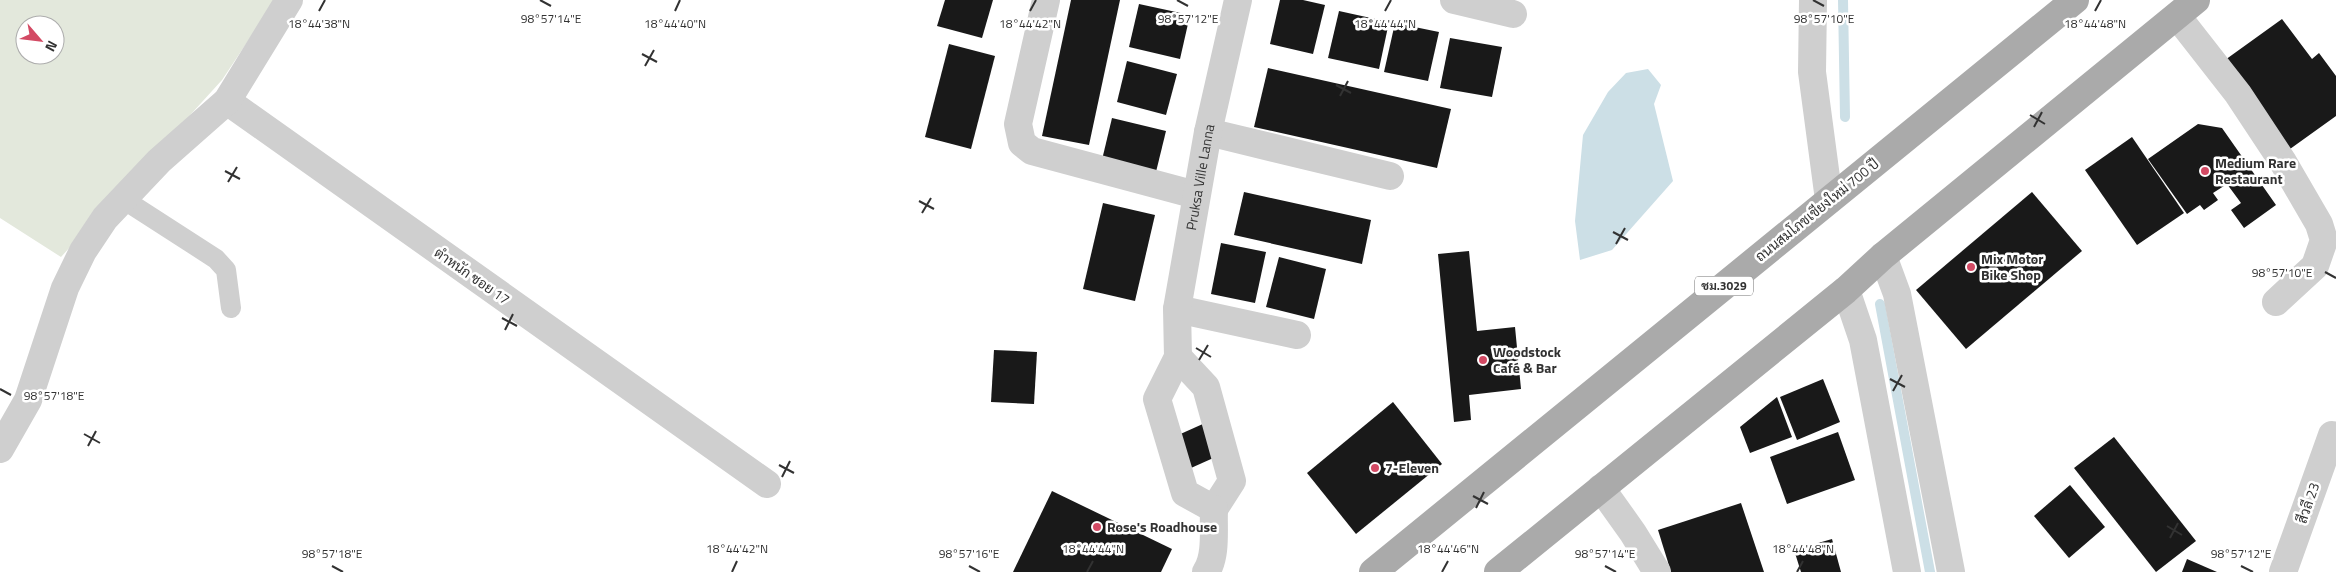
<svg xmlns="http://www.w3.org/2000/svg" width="2336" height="572" font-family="'Titillium Web',Sarabun,sans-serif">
	<rect width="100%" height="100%" fill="#fff"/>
	<path fill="#e3e8dc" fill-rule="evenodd" d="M0,0H275L222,80L61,257L0,218ZM25,25H55V55H25Z"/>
	<polygon fill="#ccdfe6" points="1648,69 1661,85 1654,104 1673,181 1612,250 1580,260 1575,221 1583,135 1608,92 1626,73"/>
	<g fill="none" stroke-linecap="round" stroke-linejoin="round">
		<g stroke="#ccdfe6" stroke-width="10">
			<polyline points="1843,0 1845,117"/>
			<polyline points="1880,304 1930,572"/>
		</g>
	</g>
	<g fill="#191919">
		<polygon points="945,0 993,0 982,38 937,26"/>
		<polygon points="1071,0 1120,0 1089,145 1042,136"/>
		<polygon points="1280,0 1303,0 1325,5 1313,54 1270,44"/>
		<polygon points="1139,4 1190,15 1180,59 1129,47"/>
		<polygon points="1339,11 1389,22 1379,69 1328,58"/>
		<polygon points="2282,19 2312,59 2319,53 2336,76 2336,116 2290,149 2225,60"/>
		<polygon points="1395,23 1439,32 1428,81 1384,72"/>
		<polygon points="1450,38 1502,47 1492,97 1440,88"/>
		<polygon points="949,44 995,56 971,149 925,137"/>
		<polygon points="1127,61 1177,74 1166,115 1117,102"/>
		<polygon points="1268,68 1451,109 1437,168 1254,127"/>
		<polygon points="1112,118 1166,131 1155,176 1101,164"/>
		<polygon points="2198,124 2222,128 2276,205 2244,228 2231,210 2241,203 2227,184 2213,193 2218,200 2204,210 2200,205 2187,214 2148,159"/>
		<polygon points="2132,137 2184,213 2137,245 2085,170"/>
		<polygon points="1244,192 1371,220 1362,264 1234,235"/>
		<polygon points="2032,192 2082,251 1966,349 1916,290"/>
		<polygon points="1103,203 1155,215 1135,301 1083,289"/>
		<polygon points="1221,243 1266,252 1255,303 1211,294"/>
		<polygon points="1469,251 1477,331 1515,327 1521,389 1469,395 1471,420 1454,422 1438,254"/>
		<polygon points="1279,257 1326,269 1314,319 1266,307"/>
		<polygon points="994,350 1037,352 1034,404 991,402"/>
		<polygon points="1823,379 1840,422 1797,440 1780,397"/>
		<polygon points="1777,397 1792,437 1750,453 1740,427"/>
		<polygon points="1393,402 1442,464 1356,534 1307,473"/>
		<polygon points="1205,423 1220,455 1191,468 1176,436"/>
		<polygon points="1838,432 1855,480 1787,504 1770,457"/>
		<polygon points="2114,437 2196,541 2156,572 2074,468"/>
		<polygon points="2070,485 2105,527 2069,558 2034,516"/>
		<polygon points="1052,491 1172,549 1161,572 1013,572"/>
		<polygon points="1741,503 1764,572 1671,572 1658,530"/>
		<polygon points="1832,539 1841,572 1801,572 1794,550"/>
		<polygon points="2187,559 2217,572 2182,572"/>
	</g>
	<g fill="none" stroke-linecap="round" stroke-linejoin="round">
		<polyline stroke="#cfcfcf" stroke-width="20" points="123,199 216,259 226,270 231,308"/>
		<g stroke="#cfcfcf" stroke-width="28">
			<polyline points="1046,0 1018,124 1022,143 1032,151 1196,195"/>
			<polyline points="1454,0 1513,14"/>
			<polyline points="1813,0 1812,72 1829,200"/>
			<polyline points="2177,16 2238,94 2283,162 2319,224 2324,240 2315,266 2276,302"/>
			<polyline points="227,101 767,484"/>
			<polyline points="1208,132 1390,176"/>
			<polyline points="1177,309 1297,335"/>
			<polyline points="1178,357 1206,387 1232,481 1214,509"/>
			<polyline points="0,449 28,400 65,288 83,251 105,218 159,161 227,101 289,0"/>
			<polyline points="1601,488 1633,533 1657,572"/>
			<path id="s1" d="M1214,509L1185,493L1157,399L1178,357L1177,309L1208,132L1238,0"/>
			<path d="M1206,572C1217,556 1213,528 1214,509"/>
			<polyline points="2283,572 2332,435"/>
		</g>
		<g stroke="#cfcfcf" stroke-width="28">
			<polyline points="1883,256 1897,294 1951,572"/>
			<polyline points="1846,290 1863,340 1907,572"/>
		</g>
		<g stroke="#aaa" stroke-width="28">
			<polyline points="1373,572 2075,0"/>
			<polyline points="1498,572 1846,290 1883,256 2196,0"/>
		</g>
	</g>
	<path fill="none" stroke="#323232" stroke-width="2" d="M540,0L551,6M1177,0L1188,6M1813,0L1824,6M319,11L325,0M675,11L680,0M1030,11L1036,0M1385,11L1391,0M2095,11L2101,0M642,54L657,62M645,66L654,50M1336,85L1351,93M1340,96L1348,81M2030,115L2045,124M2034,127L2042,112M225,171L240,179M228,182L237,167M919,201L934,209M922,213L931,198M1613,232L1628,240M1616,244L1625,228M2325,272L2336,278M502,318L517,326M505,330L513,314M1196,348L1211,357M1199,360L1208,345M1890,379L1905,387M0,389L11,395M1893,391L1902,375M84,434L100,443M88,446L96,431M779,465L794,473M782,477L790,461M1473,496L1488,504M1476,508L1484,492M2167,526L2182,535M2170,538L2178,523M332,566L343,572M969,566L980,572M1605,566L1616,572M2241,566L2253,572M732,572L737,561M1087,572L1093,561M1442,572L1448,561M1797,572L1803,561"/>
	<g fill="#d34a64" stroke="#fff" stroke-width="2">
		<circle cx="2205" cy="171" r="5"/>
		<circle cx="1971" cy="267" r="5"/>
		<circle cx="1483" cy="360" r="5"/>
		<circle cx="1375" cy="468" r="5"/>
		<circle cx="1097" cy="527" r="5"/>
	</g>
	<g text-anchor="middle" stroke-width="5" stroke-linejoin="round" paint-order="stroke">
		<rect fill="#fff" stroke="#707070" stroke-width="1" x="1695" y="276.5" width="58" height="19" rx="4"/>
		<g font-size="12" font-weight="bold" fill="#323232">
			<text x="1724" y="290">ชม.3029</text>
		</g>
		<g font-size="14" font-weight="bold" fill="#323232" stroke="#fff" text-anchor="start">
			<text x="2215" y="168">Medium Rare<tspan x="2215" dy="16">Restaurant</tspan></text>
			<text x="1981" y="264">Mix Motor<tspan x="1981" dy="16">Bike Shop</tspan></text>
			<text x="1493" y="357">Woodstock<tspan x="1493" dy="16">Café &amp; Bar</tspan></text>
			<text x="1385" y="473">7-Eleven</text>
			<text x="1107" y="532">Rose's Roadhouse</text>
		</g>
		<g font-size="14" fill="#323232" stroke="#fff">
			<text dy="5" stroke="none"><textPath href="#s1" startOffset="360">Pruksa Ville Lanna</textPath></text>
			<text transform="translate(1817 210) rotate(-39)" y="5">ถนนสมโภชเชียงใหม่ 700 ปี</text>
			<text transform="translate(472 276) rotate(35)" y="5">ตำหนัก ซอย 17</text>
			<text transform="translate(2308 503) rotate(-71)" y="5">สีวลี 23</text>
		</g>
	</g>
	<g font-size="12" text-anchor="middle" fill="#323232" stroke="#fff" stroke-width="5" stroke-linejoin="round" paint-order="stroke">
		<text x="551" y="23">98°57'14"E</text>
		<text x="1188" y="23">98°57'12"E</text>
		<text x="1824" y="23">98°57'10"E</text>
		<text x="319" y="28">18°44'38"N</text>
		<text x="675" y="28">18°44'40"N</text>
		<text x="1030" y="28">18°44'42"N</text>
		<text x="1385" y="28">18°44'44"N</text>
		<text x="2095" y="28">18°44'48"N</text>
		<text x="2282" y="277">98°57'10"E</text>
		<text x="54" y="400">98°57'18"E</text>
		<text x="737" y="553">18°44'42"N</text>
		<text x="1093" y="553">18°44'44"N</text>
		<text x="1448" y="553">18°44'46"N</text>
		<text x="1803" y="553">18°44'48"N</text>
		<text x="332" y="558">98°57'18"E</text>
		<text x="969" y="558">98°57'16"E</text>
		<text x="1605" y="558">98°57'14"E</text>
		<text x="2241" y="558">98°57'12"E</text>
	</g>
	<g transform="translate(40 40) rotate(118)"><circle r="24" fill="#ffffff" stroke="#adadad"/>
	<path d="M0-4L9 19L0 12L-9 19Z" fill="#d34a64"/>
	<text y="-8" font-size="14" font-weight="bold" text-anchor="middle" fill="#323232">N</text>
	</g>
</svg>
